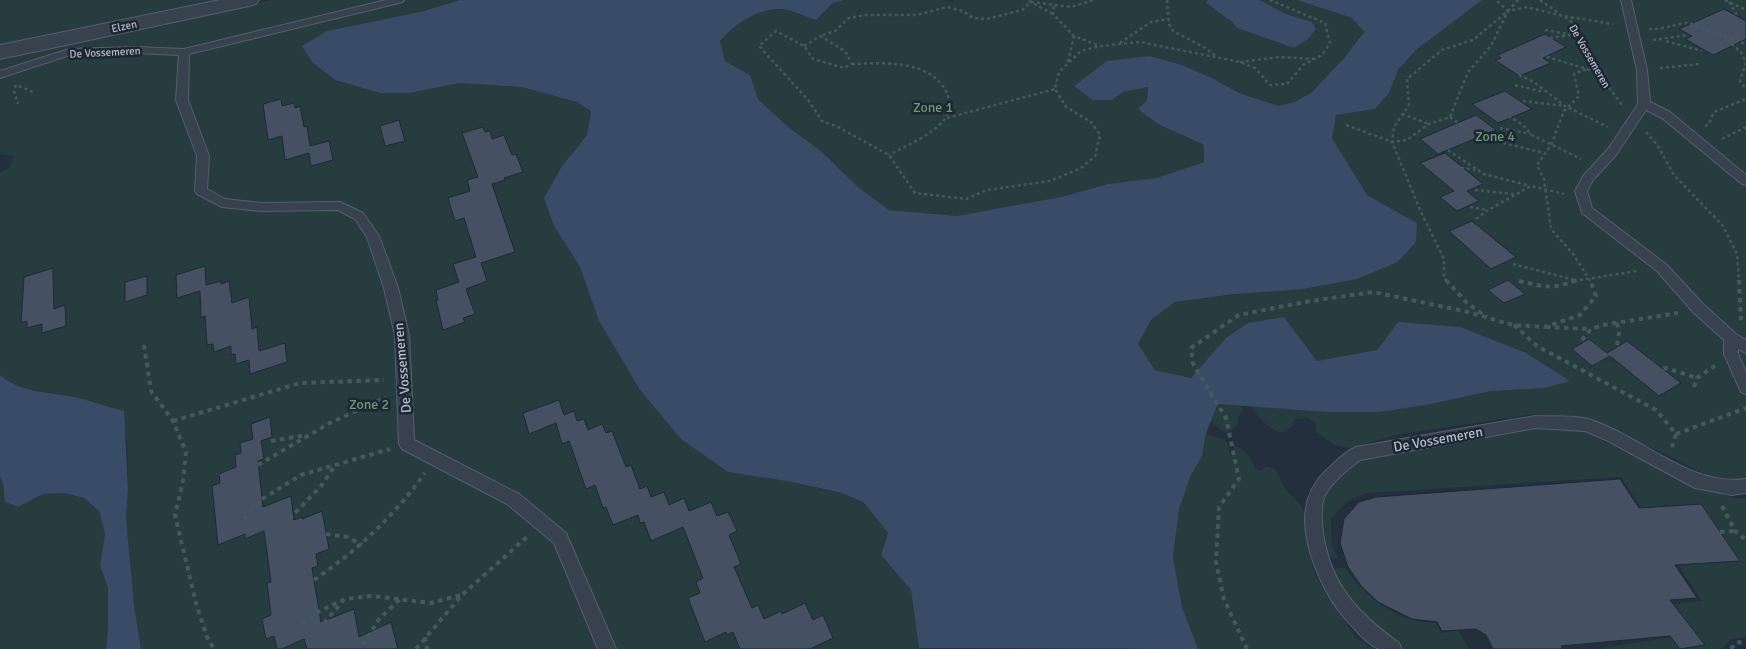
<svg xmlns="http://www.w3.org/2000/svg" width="1746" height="649" font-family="Signika,sans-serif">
	<rect width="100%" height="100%" fill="#242f3e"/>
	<g fill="#263c3f">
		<polygon points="0,0 225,0 0,47"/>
		<path d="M271,0H460L420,12L327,31L335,80L380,93H409L459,83L522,87L577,102L591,111L587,135L562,166L554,226L580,267L599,321L640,390L681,439L728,472L792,482L842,493L863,503L888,533L881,555L911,590L919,647L924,649H141L134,605L126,518L128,490L127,438C119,429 105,410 95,404C65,388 27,398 0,375V173L9,168L14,156L0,154V57Z"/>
		<polygon points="845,0 942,0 953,2 953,0 1208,0 1207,4 1231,21 1237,28 1294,48 1308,39 1316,30 1312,23 1286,14 1260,0 1297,0 1352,18 1364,31 1345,57 1311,93 1294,102 1279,106 1239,93 1212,78 1182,65 1150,56 1107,62 1075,85 1112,100 1123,92 1148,87 1147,100 1138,109 1183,136 1204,145 1204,162 1156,178 1108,184 1061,197 957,216 889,210 858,187 822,152 787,126 758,99 750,75 725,61 720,41 732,26 761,12 783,9 816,20 833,3"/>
		<path d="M1482,0H1746V490L1732,488L1663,453L1584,419L1535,414L1395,435L1350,448L1335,445L1316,432V423L1308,418L1295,419L1291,427L1280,433C1271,429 1255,416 1252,406L1326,412L1431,404L1491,391L1544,388L1398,322L1377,350L1317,361L1284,317L1205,364L1191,378L1155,370L1138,344L1151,320L1175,302L1357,279L1398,262L1416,242L1417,223L1367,195L1332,138L1336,115L1375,109L1389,93L1398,70L1416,50Z"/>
		<polygon points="1218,404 1242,406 1243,411 1238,417 1238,424 1232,430 1226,432 1218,428 1211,420"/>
		<polygon points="1537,427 1577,428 1693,485 1735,498 1746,498 1746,637 1731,639 1722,649 1603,649 1603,648 1684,635 1671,604 1702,601 1621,477 1367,493 1347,501 1331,519 1332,545 1338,558 1333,559 1328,556 1321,507 1325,489 1359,459"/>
		<path d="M1206,433L1215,437L1225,439L1229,446V452L1237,454L1233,445C1243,448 1254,459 1255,469L1261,471L1266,466L1275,469L1287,491L1300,504L1304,512L1313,569L1326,594L1355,637L1373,649H1198L1182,607L1173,557L1179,509L1191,475L1202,456Z"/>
		<polygon points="0,476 3,484 5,502 18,507 43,494 64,493 84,498 99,511 105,534 100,565 108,588 108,631 106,649 0,649"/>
		<path d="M1336,568H1345C1362,591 1384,612 1413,620C1420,622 1429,622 1436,623L1441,633L1458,630L1469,649H1406L1373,627L1343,597L1331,572Z"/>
	</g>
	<g fill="#394c67">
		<path d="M460,0H845L833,3L816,20C806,17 792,10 782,9C758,9 735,23 720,41L725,61L750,75L758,99L787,126L822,152L858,187L889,210L957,216L1061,197L1108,184L1156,178L1204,162V145L1158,124L1138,109L1147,100L1148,87L1123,92L1112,100H1093L1074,86L1107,61L1150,56L1182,65L1212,78L1239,93L1279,106L1294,102L1311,93L1345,57L1364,32L1352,18L1297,0H1482L1416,50L1398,70L1389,93L1375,109L1336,115L1332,138L1367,195L1417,223L1416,242L1398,262L1357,279L1303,289L1235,294L1175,302L1151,320L1138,344L1155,370L1191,378L1226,338L1248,323L1284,317L1317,361L1377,350L1398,322L1460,327L1526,353L1570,381L1544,388L1491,391L1431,404L1379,412H1326L1218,404L1206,433L1202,456L1191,475L1179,509L1173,557L1182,607L1198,649L919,648L911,590L881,555L888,533L863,502L842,493L792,482L728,472L681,439L640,390L599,321L580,267L554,226L544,198L562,166L587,135L591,111L577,102L522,87L459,83L409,93H380L335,80L312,62L302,46L327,31L420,12Z"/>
		<polygon points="1208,0 1260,0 1286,14 1312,22 1316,29 1308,39 1294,48 1237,28 1231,21 1206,3"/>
		<path d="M0,375C21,393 49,392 75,397C91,401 108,407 124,411L128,490L126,518L134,605L141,649H106L108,631V588L100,565L105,534L99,511L84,498L64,493L43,494L18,507L5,502L3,484L0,476Z"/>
	</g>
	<g fill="#455162" stroke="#1f2835">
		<polygon points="1724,9 1746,21 1746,39 1713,55 1685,39 1692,36 1679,29"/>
		<polygon points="1545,34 1566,47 1543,58 1551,63 1519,76 1495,60 1501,58 1498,55"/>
		<polygon points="1505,91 1532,109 1498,123 1472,104"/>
		<polygon points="281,99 282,106 294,103 295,108 300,106 304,127 307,126 310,146 329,141 333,160 311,166 309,153 285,160 282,136 268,140 263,104"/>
		<polygon points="1476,115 1496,130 1438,154 1420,139"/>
		<polygon points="399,120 405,141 385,146 380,126"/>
		<polygon points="483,127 485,132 490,131 492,139 504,135 512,155 516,154 523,172 504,178 505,180 492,184 515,252 481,263 487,281 466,289 475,314 463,318 465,322 443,330 436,300 438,300 436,290 459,282 453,264 476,257 464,218 455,221 448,198 470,191 467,180 478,177 462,133"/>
		<polygon points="1445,153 1483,184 1467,191 1479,201 1457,211 1440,197 1454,191 1420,163"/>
		<polygon points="1472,221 1516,257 1491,269 1449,231"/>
		<polygon points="205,266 206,285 221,281 221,284 229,281 232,303 249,297 252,329 257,327 259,351 285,343 287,362 250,374 249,360 236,364 235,354 231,355 231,346 214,352 213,344 207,345 205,316 201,318 200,291 177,298 176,275"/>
		<polygon points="53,268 54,309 65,305 66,326 42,333 42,324 27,328 27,321 21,323 24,277"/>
		<polygon points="147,276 147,295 125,302 125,282"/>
		<polygon points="1508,280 1525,294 1504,303 1488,290"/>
		<polygon points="1589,339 1607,353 1627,341 1681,383 1659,396 1610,356 1592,366 1572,349"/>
		<polygon points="559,400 564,415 574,411 577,421 584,419 588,430 602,424 606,433 612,431 626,467 631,465 640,489 647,486 651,497 664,492 669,505 684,498 689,511 711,502 717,516 728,512 737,531 729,535 741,564 734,567 752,608 758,605 764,619 781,611 782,614 805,603 813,620 823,615 833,638 810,649 740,649 733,632 727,635 726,632 705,642 688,598 700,593 696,582 703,578 683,527 651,541 644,522 640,523 638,515 613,525 606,507 603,508 595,485 586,489 569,441 562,444 556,423 529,434 523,413"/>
		<polygon points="270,417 272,437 261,441 264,459 258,461 263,507 291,496 294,520 302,517 302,519 322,511 329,549 316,554 318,566 312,568 321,622 354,609 359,637 391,622 398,649 307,649 304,639 282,649 277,649 274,636 266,639 262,619 271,615 267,583 271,582 264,531 245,539 245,534 218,545 212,486 220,483 219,474 236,467 235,455 241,453 240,443 253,439 251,424"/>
		<polygon points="1620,479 1639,508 1701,504 1740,561 1675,565 1697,598 1670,600 1705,645 1680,649 1670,636 1561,646 1563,649 1493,649 1486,635 1476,629 1442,631 1437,622 1412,619 1378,602 1362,587 1348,567 1340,543 1344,519 1359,502 1376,497"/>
	</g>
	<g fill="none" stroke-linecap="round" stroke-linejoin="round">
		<g stroke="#565f6c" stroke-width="2">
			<g id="service">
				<polygon points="386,0 404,0 403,2 189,54 188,100 209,156 207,189 225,199 261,203 340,202 363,213 379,236 398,288 409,335 414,440 519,494 566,533 616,649 598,649 554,543 507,504 402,449 399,444 395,335 384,288 367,237 355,219 338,210 261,211 222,207 197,194 195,191 197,156 176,100 179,55 136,53 70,55 0,78 0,71 69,49 136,47 184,49"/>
				<polygon points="1621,0 1631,0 1647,70 1650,102 1670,112 1746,175 1746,185 1742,184 1662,118 1646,110 1616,155 1593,180 1587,191 1592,208 1667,265 1703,304 1736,334 1746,340 1746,353 1738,349 1738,354 1746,372 1746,394 1741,392 1724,354 1724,340 1693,312 1657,271 1582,213 1575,191 1584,175 1608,149 1638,104 1637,70"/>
				<path d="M1535,416C1552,417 1572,415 1588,419C1641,435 1689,487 1746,479V493L1732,495L1695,488L1606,440L1585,431L1535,428L1360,460C1347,470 1333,481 1325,495C1320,506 1322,522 1323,533C1331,586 1358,613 1399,643L1402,649C1395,649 1385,649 1379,649C1370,646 1359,634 1353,627C1325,600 1296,539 1308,499C1312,486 1321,474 1332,465C1339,458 1347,451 1356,447Z"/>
			</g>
		</g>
		<g stroke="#565f6c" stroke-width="2">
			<polygon id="minor" points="220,0 259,0 256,4 249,6 0,59 0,45"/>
		</g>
		<g stroke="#44595c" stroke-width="2.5" stroke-dasharray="3 3" stroke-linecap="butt">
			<polyline points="1029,0 1031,2 1022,10 987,19 973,18 963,11 947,7 917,15 867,15 849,18 835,31 820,36 845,51 852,64 844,68 813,59 804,46 776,31 759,46 808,100 822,121 838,127 889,155 915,193 966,199 987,190 1050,181 1081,168 1095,156 1100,135 1091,122 1066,107 1055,89 1059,72 1081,51 1101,46 1140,42 1240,62 1255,68 1270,85 1287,84 1303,65 1322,55 1330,43 1325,23 1270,0"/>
			<polyline points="1167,0 1169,24 1173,31 1204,47 1217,57"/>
			<polyline points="1540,0 1560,14"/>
			<polyline points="1725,0 1746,10"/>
			<polyline points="1031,2 1071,7 1094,0"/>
			<polyline points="1729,2 1737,15"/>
			<polyline points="1034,4 1053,14"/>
			<polyline points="1054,6 1053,14 1074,36 1100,46"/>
			<polyline points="1508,11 1518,0"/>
			<polyline points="1565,17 1573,23 1605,82 1622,105"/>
			<path d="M1649,29C1663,30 1674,24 1687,23C1693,23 1735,41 1746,44"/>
			<polyline points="1545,30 1580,36"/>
			<polyline points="1550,38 1570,35"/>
			<polyline points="1653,40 1688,35"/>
			<polyline points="1727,40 1741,52 1746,63 1740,81 1746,89"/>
			<polyline points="1666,41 1702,51"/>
			<polyline points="1120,43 1151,22 1168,19"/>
			<polyline points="804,46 820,36"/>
			<polyline points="1541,55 1600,73"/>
			<polyline points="1068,62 1074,36"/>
			<polyline points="1240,62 1279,57 1314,59"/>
			<path d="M852,64C884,63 928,59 946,91C951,100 950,112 944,120C931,136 907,145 889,155"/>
			<polyline points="1660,68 1699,64"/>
			<polyline points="1519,75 1534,82 1565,106 1608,127"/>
			<polyline points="16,85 14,91 18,104"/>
			<polyline points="1515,85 1544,92"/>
			<polyline points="19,86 35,93"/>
			<polyline points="1523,101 1565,106"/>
			<polyline points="1503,113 1523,125 1532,135 1581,159"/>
			<polyline points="1402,114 1429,124"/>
			<polyline points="1450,117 1479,137 1544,153"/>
			<polyline points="947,118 1055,89"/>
			<polyline points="1346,125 1392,142 1407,140 1429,124 1450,117 1468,72 1491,46 1508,11 1527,7 1563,16 1613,24"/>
			<polyline points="1705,126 1709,124 1714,112 1746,99"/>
			<polyline points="1500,128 1531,134"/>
			<polyline points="1646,132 1658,146 1674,175 1723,226 1737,254 1739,281"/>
			<polyline points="1722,139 1746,127"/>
			<polyline points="1443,147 1484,174 1530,186"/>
			<polyline points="1449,166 1476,170"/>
			<polyline points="1475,190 1514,194"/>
			<polyline points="1470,207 1488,210"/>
			<polyline points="1476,219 1488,210 1531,186 1564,194"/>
			<polyline points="1513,264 1575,280"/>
			<polyline points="1447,281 1444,278 1444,259 1421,212 1392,142 1394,127 1409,105 1407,79 1442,50 1473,40 1508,11 1496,0"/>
			<polyline points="1574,281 1637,271"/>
			<polyline points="1590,281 1574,255 1551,229 1544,179 1537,165 1551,145 1564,111 1579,96 1574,74 1583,70 1592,70"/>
		</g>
		<g stroke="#44595c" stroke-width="4" stroke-dasharray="4.5 4.5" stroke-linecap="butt">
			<polyline points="1446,280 1467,303 1487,317"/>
			<polyline points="1739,280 1741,322"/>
			<path d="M1519,281C1546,287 1551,290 1577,280"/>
			<polyline points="1617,323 1619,333 1617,345"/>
			<polyline points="1514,325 1537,346 1656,410 1676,434 1672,447"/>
			<polyline points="1546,327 1590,329"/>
			<polyline points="1582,340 1591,329 1603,325 1678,313"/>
			<polyline points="144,345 151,391 173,421 186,452 183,481 175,515 196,603 207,637 214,649"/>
			<polyline points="1656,372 1658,369 1666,368 1697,378"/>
			<polyline points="1694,387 1697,378 1716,365"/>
			<polyline points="173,421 300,383 384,380"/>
			<polyline points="1676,434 1746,408"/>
			<polyline points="271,441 307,435"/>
			<polyline points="258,465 328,424 386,397"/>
			<polyline points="1722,506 1735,531 1746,540"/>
			<polyline points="244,519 262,499 301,475 390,449"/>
			<polyline points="289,519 321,486 334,467"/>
			<polyline points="1720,532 1735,531"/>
			<polyline points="326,534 347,537 362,545"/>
			<path d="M314,580C358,550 394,516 425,473"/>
			<polyline points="324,623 343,601"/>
			<polyline points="302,624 320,611 345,599 372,596 431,603 461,595"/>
			<polyline points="425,637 427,649"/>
			<polyline points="363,645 379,619 400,599"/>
			<polyline points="416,649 462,595 527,537"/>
			<polyline points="1247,649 1224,599 1216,562 1219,507 1239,479 1226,418 1193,364 1191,348 1239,315 1310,301 1373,292 1464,311 1513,325 1545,327 1580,315 1596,296 1590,280"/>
			<polyline points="1731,649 1736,643 1746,641"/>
		</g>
		<use href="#service" fill="#38414e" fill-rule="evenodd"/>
		<use href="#minor" fill="#38414e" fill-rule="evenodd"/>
	</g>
	<g text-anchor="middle" stroke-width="5" stroke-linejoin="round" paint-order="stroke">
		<g font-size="11" fill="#b4bcc9" stroke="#1d2633">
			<text transform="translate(124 26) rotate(-12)" y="4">Elzen</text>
			<text transform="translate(105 52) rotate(-3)" y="4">De Vossemeren</text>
			<text transform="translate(1590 56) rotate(60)" y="4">De Vossemeren</text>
		</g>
		<g font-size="14" fill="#6b9a76" stroke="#1d2633">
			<text x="933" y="112">Zone 1</text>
			<text x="1495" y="141">Zone 4</text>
			<text x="369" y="409">Zone 2</text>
		</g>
		<g font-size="14" fill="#b4bcc9" stroke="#1d2633">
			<text transform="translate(402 368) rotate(-95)" y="5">De Vossemeren</text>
			<text transform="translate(1438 439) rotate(-10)" y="5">De Vossemeren</text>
		</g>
	</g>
</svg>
